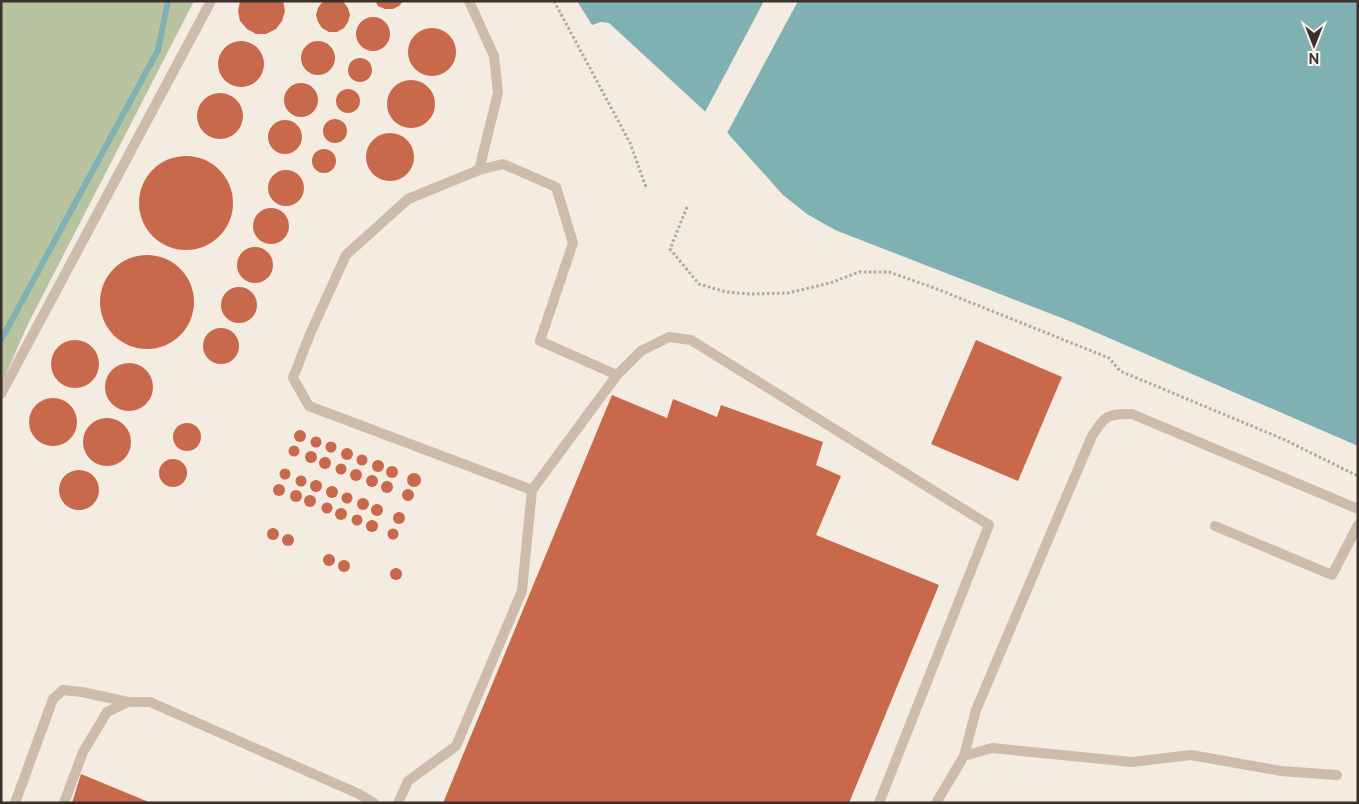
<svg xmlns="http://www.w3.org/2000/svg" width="1359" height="804" font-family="Raleway,sans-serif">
	<rect width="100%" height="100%" fill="#f4ebe1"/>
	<polygon fill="#b8c4a0" points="1,1 194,1 28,324 1,385"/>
	<polygon fill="#7fb0b2" points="577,1 1358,1 1358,446 1072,322 835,230 807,214 783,195 722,127 609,23 601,22 592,25"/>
	<polygon fill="#f4ebe1" points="764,1 798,1 726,135 704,114"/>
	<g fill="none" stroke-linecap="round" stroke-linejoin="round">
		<polyline stroke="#7fb0b2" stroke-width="6" points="1,340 158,50 168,1"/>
	</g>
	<g fill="#c8694b">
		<polygon points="240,1 283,1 285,11 282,21 276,29 266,34 256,34 247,29 240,21 238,11"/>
		<polygon points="323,1 343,1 348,8 350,15 348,22 344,28 337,32 329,32 322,28 318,22 316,15 318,8"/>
		<polygon points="375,1 403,1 399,6 393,9 385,9 378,6"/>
		<circle cx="373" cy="34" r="17"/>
		<circle cx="432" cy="52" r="24"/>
		<circle cx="241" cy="64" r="23"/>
		<circle cx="318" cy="58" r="17"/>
		<circle cx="360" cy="70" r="12"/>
		<circle cx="411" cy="104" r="24"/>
		<circle cx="301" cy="100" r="17"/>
		<circle cx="348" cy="101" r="12"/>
		<circle cx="220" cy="116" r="23"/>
		<circle cx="335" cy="131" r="12"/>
		<circle cx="285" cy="137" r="17"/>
		<circle cx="390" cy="157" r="24"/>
		<circle cx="324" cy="161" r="12"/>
		<circle cx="186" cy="203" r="47"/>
		<circle cx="286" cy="188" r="18"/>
		<circle cx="271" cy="226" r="18"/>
		<circle cx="255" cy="265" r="18"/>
		<circle cx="147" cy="302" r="47"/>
		<circle cx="239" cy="305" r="18"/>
		<circle cx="221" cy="346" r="18"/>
		<polygon points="976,340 1062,377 1018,481 931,444"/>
		<circle cx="75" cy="364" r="24"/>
		<circle cx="129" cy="387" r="24"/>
		<polygon points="612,395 667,418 673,399 717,417 721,405 823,442 816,465 841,476 816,535 939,585 849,803 443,803"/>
		<circle cx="53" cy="422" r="24"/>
		<circle cx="107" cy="442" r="24"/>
		<circle cx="187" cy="437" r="14"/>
		<circle cx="300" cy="436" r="6"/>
		<circle cx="316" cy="442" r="5.5"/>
		<circle cx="331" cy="447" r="5.5"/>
		<circle cx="294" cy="451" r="5.5"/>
		<circle cx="347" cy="454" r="6"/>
		<circle cx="311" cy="457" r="6"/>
		<circle cx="362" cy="460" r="5.5"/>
		<circle cx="325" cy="463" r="6"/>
		<circle cx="173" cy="473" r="14"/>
		<circle cx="378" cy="466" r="6"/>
		<circle cx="341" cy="469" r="5.5"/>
		<circle cx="392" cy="472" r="6"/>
		<circle cx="285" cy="474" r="5.5"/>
		<circle cx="356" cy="475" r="6"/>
		<circle cx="79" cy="490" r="20"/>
		<circle cx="414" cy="480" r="7"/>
		<circle cx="372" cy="481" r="6"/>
		<circle cx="301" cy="481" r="5.5"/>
		<circle cx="316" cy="486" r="6"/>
		<circle cx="387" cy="487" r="6"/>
		<circle cx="279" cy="490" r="6"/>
		<circle cx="332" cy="492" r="6"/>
		<circle cx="408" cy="495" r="6"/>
		<circle cx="296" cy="496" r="6"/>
		<circle cx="347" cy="498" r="5.5"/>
		<circle cx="310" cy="501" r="6"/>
		<circle cx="363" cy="504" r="6"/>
		<circle cx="327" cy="508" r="5.5"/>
		<circle cx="377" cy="510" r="6"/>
		<circle cx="341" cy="514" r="6"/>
		<circle cx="399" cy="518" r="6"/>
		<circle cx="357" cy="520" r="5.5"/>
		<circle cx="372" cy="526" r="6"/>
		<circle cx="273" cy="534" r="6"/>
		<circle cx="393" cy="534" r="5.5"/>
		<circle cx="288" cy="540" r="6"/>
		<circle cx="329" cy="560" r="6"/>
		<circle cx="344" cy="566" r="6"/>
		<circle cx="396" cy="574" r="6"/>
		<polygon points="81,774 151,803 72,803"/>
	</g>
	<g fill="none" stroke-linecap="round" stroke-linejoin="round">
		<g stroke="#b9a596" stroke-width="3" stroke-dasharray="2.5 2.5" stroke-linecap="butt">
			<polyline points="554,1 630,143 646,187"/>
			<polyline points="687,207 670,249 699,284 726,292 750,294 788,293 830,283 859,272 889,272 937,289 1109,358 1120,371 1283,439 1358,476"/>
		</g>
		<g stroke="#cdbbac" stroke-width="10">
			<polyline points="469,1 494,56 498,93 479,170 408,199 346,255 310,334 293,378 309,406 532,490 617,375 641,351 669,337 691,340 989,525 879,803"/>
			<polyline points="479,170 503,164 556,187 573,243 540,341 617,375"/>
			<polyline points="1,394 211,1"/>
			<polyline points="1215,526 1332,575 1358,525"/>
			<path d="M964,756L976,710L1092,436C1105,416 1107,413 1132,414L1358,509"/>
			<polyline points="15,803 53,699 63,690 82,692 128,702"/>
			<polyline points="64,803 83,752 107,712 128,702 150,702 359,794 374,803"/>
			<polyline points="398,803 408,781 456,746 522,591 532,490"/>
			<polyline points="936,803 964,756 992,748 1132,762 1191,755 1281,771 1337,775"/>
		</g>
	</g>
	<rect width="1359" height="804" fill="none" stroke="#3b302b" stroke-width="5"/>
	<g transform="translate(1314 45) rotate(180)" stroke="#fbf5ee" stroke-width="4" paint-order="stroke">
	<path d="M0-4L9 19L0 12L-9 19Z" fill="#3b302b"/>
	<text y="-8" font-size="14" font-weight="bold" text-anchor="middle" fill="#3b302b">N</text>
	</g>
</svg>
